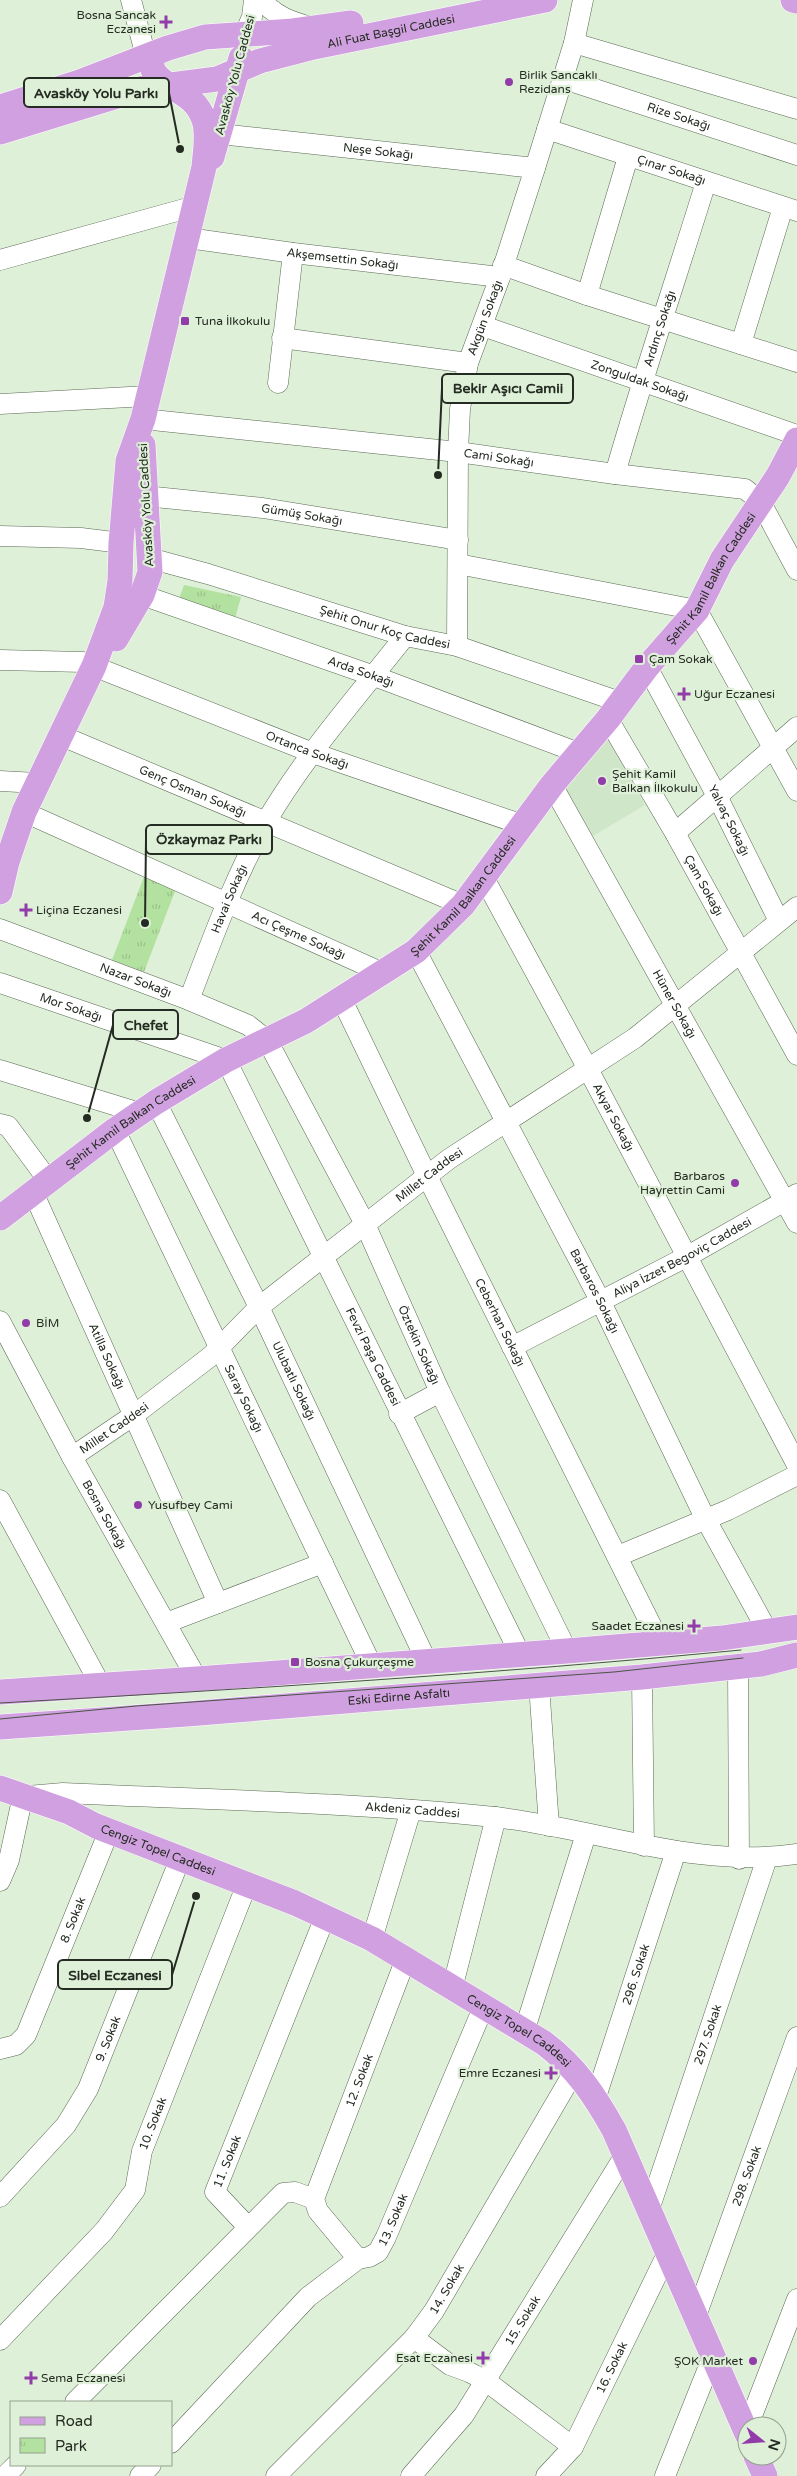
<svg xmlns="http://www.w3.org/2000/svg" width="797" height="2476" font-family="'Varela Round',sans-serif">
	<defs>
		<pattern id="park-tufts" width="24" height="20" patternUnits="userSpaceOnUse" patternTransform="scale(1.25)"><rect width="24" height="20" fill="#b3e2a0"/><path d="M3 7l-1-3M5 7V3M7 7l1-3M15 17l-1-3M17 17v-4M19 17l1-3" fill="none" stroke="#9ac28a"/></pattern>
	</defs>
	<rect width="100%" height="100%" fill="#dff0d8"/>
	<polygon fill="#d0e6c9" points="609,736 645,805 593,836 564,789 591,759 593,751"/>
	<g fill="url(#park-tufts)">
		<polygon points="184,585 241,597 234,622 177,604"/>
		<polygon points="145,874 177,886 144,972 112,960"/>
	</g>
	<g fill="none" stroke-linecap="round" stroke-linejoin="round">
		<g stroke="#5a6954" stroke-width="21">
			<g id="minor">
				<polyline points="131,0 143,45 150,57"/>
				<path d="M262,0C274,16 293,22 311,27"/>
				<polyline points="245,33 252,17 254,0"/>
				<polyline points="574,43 797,109"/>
				<path id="s1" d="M561,78L797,155"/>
				<path id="s2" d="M547,129L797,211"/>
				<path id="s3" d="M220,134L535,168"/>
				<path id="s4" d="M188,238L293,253L500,277"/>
				<polyline points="0,260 195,206"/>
				<polyline points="503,265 587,295 797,362"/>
				<polyline points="587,295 628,157"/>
				<path id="s5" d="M483,326L797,435"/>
				<polyline points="282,338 468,363"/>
				<polyline points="741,344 783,207"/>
				<polyline points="278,383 293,253"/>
				<polyline points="0,404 148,396"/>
				<path id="s6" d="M143,419L458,452L615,474L745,489L760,501L797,570"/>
				<path id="s7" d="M615,474C643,376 676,279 706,182"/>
				<path id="s8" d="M145,496L263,508L458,540"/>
				<polyline points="0,536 81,538 121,543"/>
				<path id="s9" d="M149,558L208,574L405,636L457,646L620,702"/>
				<polyline points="458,564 697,610 797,791"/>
				<path id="s10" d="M142,595L374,676L579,753"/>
				<path id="s11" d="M457,646L458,452L460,409L468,363L500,277L535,168L574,43L583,0"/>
				<path id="s12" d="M0,660L83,662L313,753L523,825"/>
				<path id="s13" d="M647,667L717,796L779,921"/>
				<path id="s14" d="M608,719L675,833L797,1055"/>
				<path id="s15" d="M62,736L463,905"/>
				<polyline points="0,781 37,783"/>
				<path id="s16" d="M552,785L797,1223"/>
				<path id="s17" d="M24,812L383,973"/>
				<polyline points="675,833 797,727"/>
				<path id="s18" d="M484,878L588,1069L797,1465"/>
				<path id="s19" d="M0,929L189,1000L248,1025L267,1040L365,1224L440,1392L567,1651"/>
				<path id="s20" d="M416,951L601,1302L705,1518L768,1632"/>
				<path id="s21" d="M0,983L226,1060L520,1654"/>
				<path id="s22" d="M189,1000C212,940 234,878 266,822C305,755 358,696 405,636"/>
				<path id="s23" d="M342,1000L427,1176L660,1643"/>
				<polyline points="0,1070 140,1113"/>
				<path id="s24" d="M156,1102L259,1307L427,1662"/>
				<polyline points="0,1124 8,1126 48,1180"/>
				<path id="s25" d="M115,1130L372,1666"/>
				<path id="s26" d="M33,1192L218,1603"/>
				<path id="s27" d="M0,1321L72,1457L197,1679"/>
				<path id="s28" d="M512,1347L688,1256L797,1194"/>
				<polyline points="399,1414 440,1392"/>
				<path id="s29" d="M72,1457L134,1415L189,1373L211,1356L259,1307L449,1159L635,1038L797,907"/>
				<polyline points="0,1500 100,1684"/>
				<polyline points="618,1556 728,1510 797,1475"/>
				<polyline points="166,1623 323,1563"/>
				<polyline points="738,1667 739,1859"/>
				<polyline points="642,1677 644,1846"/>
				<polyline points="539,1685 549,1826"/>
				<path id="s30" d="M28,1796L63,1793C207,1800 351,1802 494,1817C596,1828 694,1869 797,1854"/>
				<polyline points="0,1881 9,1860 20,1809"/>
				<polyline points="372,1939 411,1810"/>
				<polyline points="452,1989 496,1817"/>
				<polyline points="524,2032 586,1834"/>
				<path id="s31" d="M0,2049L16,2045L26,2035L109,1831"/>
				<path id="s32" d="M596,2097L676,1851"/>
				<path id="s33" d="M0,2197L66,2125L88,2089L180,1859"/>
				<path id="s34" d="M649,2210L767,1858"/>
				<path id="s35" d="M248,2227L215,2192L325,1917"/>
				<path id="s36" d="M358,2259L318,2211L314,2199L405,1961"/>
				<path id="s37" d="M696,2316L797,2037"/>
				<polyline points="414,2338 450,2365 469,2372 486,2381 573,2447"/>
				<path id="s38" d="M0,2340L104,2231L135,2190L142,2151L247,1884"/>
				<polyline points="75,2402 283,2193 295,2192 314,2199"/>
				<polyline points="748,2426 797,2299"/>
				<path id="s39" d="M171,2443L308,2297L358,2259L369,2257L378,2252L386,2237L483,2008"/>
				<polyline points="5,2476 16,2465"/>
				<polyline points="140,2476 151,2465"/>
				<path id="s40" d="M276,2476L414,2338L434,2311L575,2070"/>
				<path id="s41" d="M411,2476L464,2415L625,2155"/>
				<path id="s42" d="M546,2476L573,2447L668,2252"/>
				<polyline points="665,2476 713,2356"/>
			</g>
		</g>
		<g stroke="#fff" stroke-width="26">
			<g id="major">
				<polyline points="793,0 797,1"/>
				<polyline points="0,107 80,82 168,48 205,37 293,31 351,23"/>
				<path id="s43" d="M0,132L140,89L217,79L260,61L314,47L545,0"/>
				<polyline points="212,157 241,58"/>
				<polyline points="116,639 142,595 150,572 143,445"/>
				<path d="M0,892L7,862L24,812L94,666L116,607L120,581L121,543L128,461L143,419L204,167C205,151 209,135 204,120C194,90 166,91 154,72C152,68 151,61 150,57"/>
				<path id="s44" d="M0,1218L115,1130L156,1102L226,1060L306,1021L416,951L463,905L552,785L608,719L647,667L697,610L722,560L778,476L797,440"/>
				<polyline points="0,1692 197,1679 567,1651 722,1638 797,1627"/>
				<path id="s45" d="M0,1727L187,1714L642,1677L761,1664L797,1655"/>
				<path id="s46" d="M0,1788L69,1812L96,1826L295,1903L372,1939L544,2043C576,2067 595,2096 614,2130L747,2434"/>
				<polyline points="756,2456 765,2476"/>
			</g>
		</g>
		<use href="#minor" stroke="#fff" stroke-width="20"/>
		<use href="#major" stroke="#d1a0e0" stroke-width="25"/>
		<g stroke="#4a5347" stroke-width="1">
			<path d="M0,1703C247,1689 495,1674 741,1650"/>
			<polyline points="0,1719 136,1706 614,1672 743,1658"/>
		</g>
	</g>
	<g fill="#923ca9" stroke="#dff0d8" stroke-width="2">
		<path d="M163.5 14.5h5v5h5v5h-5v5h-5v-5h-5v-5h5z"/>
		<circle cx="509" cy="82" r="5"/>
		<rect x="180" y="316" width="10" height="10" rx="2.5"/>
		<rect x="634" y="654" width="10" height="10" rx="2.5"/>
		<path d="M681.5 686.5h5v5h5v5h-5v5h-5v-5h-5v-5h5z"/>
		<circle cx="602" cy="781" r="5"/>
		<path d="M23.5 902.5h5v5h5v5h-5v5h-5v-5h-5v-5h5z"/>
		<circle cx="735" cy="1183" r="5"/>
		<circle cx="26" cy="1323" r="5"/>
		<circle cx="138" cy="1505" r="5"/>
		<path d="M691.5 1618.5h5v5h5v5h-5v5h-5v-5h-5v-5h5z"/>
		<rect x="290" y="1657" width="10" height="10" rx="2.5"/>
		<path d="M548.5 2065.5h5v5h5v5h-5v5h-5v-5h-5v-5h5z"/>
		<path d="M480.5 2350.5h5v5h5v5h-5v5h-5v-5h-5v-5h5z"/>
		<circle cx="753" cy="2361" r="5"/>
		<path d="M28.5 2370.5h5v5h5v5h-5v5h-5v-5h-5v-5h5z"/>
	</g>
	<g text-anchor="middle" stroke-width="4.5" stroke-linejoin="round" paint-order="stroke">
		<g font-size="12" fill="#242b22" stroke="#dff0d8" text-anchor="start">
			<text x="156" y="19" text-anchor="end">Bosna Sancak<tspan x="156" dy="14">Eczanesi</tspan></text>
			<text x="519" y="79">Birlik Sancaklı<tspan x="519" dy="14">Rezidans</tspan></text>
			<text x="195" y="325">Tuna İlkokulu</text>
			<text x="649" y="663">Çam Sokak</text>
			<text x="694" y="698">Uğur Eczanesi</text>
			<text x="612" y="778">Şehit Kamil<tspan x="612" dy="14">Balkan İlkokulu</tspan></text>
			<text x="36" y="914">Liçina Eczanesi</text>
			<text x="725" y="1180" text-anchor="end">Barbaros<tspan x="725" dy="14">Hayrettin Cami</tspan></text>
			<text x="36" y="1327">BİM</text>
			<text x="148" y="1509">Yusufbey Cami</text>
			<text x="684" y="1630" text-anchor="end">Saadet Eczanesi</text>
			<text x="305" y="1666">Bosna Çukurçeşme</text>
			<text x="541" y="2077" text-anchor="end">Emre Eczanesi</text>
			<text x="473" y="2362" text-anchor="end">Esat Eczanesi</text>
			<text x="743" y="2365" text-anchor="end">ŞOK Market</text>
			<text x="41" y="2382">Sema Eczanesi</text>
		</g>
		<g font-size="12" fill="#242b22" stroke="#dff0d8">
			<text dy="4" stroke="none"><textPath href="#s43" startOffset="405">Ali Fuat Başgil Caddesi</textPath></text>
			<text transform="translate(235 75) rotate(-75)" y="4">Avasköy Yolu Caddesi</text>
			<text dy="4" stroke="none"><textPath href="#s1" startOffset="124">Rize Sokağı</textPath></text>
			<text dy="4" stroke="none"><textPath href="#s3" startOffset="159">Neşe Sokağı</textPath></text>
			<text dy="4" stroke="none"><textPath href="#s2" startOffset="131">Çınar Sokağı</textPath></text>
			<text dy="4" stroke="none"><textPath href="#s4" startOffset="156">Akşemsettin Sokağı</textPath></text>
			<text dy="4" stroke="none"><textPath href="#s11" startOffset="332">Akgün Sokağı</textPath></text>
			<text dy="4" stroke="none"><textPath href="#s7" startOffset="152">Ardınç Sokağı</textPath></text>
			<text dy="4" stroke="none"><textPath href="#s5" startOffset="166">Zonguldak Sokağı</textPath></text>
			<text dy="4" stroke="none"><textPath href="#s6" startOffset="358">Cami Sokağı</textPath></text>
			<text transform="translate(146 505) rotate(-93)" y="4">Avasköy Yolu Caddesi</text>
			<text dy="4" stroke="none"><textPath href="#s8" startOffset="158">Gümüş Sokağı</textPath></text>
			<text dy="4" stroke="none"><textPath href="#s44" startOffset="972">Şehit Kamil Balkan Caddesi</textPath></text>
			<text dy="4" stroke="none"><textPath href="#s9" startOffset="246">Şehit Onur Koç Caddesi</textPath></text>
			<text dy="4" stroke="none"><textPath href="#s10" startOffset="232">Arda Sokağı</textPath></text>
			<text dy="4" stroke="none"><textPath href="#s12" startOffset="324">Ortanca Sokağı</textPath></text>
			<text dy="4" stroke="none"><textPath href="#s15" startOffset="142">Genç Osman Sokağı</textPath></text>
			<text dy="4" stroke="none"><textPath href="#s13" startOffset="174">Yalvaç Sokağı</textPath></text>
			<text dy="4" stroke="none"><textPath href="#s14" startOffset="192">Çam Sokağı</textPath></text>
			<text dy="4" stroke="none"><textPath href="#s44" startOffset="568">Şehit Kamil Balkan Caddesi</textPath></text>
			<text dy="4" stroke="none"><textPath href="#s22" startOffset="109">Havai Sokağı</textPath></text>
			<text dy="4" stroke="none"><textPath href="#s17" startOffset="301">Acı Çeşme Sokağı</textPath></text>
			<text dy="4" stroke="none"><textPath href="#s19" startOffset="145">Nazar Sokağı</textPath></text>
			<text dy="4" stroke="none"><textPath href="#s16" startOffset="251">Hüner Sokağı</textPath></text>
			<text dy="4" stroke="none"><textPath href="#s21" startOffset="75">Mor Sokağı</textPath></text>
			<text dy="4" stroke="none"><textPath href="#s18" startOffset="272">Akyar Sokağı</textPath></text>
			<text dy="4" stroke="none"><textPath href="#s44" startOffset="162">Şehit Kamil Balkan Caddesi</textPath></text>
			<text dy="4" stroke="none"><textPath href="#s29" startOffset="456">Millet Caddesi</textPath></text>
			<text dy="4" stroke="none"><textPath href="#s28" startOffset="192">Aliya İzzet Begoviç Caddesi</textPath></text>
			<text dy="4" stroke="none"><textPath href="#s20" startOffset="384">Barbaros Sokağı</textPath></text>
			<text dy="4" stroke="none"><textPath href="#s23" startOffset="359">Ceberhan Sokağı</textPath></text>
			<text dy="4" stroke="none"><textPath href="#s19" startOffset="631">Öztekin Sokağı</textPath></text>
			<text dy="4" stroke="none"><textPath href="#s26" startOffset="180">Atilla Sokağı</textPath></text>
			<text dy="4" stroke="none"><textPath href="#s21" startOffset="570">Fevzi Paşa Caddesi</textPath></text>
			<text dy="4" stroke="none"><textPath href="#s24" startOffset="311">Ulubatlı Sokağı</textPath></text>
			<text dy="4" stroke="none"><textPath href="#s25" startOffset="298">Saray Sokağı</textPath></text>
			<text dy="4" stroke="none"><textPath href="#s29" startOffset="51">Millet Caddesi</textPath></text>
			<text dy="4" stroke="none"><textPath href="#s27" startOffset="220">Bosna Sokağı</textPath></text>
			<text dy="4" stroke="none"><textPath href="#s45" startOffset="400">Eski Edirne Asfaltı</textPath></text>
			<text dy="4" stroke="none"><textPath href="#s30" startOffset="385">Akdeniz Caddesi</textPath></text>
			<text dy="4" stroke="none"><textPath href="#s46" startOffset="170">Cengiz Topel Caddesi</textPath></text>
			<text dy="4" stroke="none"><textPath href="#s31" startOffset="155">8. Sokak</textPath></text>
			<text dy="4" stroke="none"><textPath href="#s32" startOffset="129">296. Sokak</textPath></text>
			<text dy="4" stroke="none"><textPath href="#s46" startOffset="575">Cengiz Topel Caddesi</textPath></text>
			<text dy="4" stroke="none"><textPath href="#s34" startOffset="185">297. Sokak</textPath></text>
			<text dy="4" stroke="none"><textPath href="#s33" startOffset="194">9. Sokak</textPath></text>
			<text dy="4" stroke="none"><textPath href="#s36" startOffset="202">12. Sokak</textPath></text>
			<text dy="4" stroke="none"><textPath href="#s38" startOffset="271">10. Sokak</textPath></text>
			<text dy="4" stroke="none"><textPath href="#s35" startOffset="81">11. Sokak</textPath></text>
			<text dy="4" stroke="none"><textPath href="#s37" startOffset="149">298. Sokak</textPath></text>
			<text dy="4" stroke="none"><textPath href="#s39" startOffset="320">13. Sokak</textPath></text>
			<text dy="4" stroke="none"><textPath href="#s40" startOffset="254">14. Sokak</textPath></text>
			<text dy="4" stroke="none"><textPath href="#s41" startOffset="192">15. Sokak</textPath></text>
			<text dy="4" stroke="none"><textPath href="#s42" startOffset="128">16. Sokak</textPath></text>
		</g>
	</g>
	<path fill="none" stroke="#242b22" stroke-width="2" d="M180 149L169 93M438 475L442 388M145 923L146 839M87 1118L113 1025M196 1896L172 1975"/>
	<g fill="#242b22" stroke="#dff0d8" stroke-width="2">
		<circle cx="180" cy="149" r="5"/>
		<circle cx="438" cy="475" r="5"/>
		<circle cx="145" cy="923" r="5"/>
		<circle cx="87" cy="1118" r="5"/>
		<circle cx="196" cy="1896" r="5"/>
	</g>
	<g fill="#dff0d8" stroke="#242b22" stroke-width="2">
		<rect x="24" y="78" width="145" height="29" rx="5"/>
		<rect x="442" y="374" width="131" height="29" rx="5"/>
		<rect x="146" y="825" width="126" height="29" rx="5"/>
		<rect x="113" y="1010" width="65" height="29" rx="5"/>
		<rect x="58" y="1960" width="114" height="29" rx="5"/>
	</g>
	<g font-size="14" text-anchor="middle" font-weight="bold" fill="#242b22">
		<text x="96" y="98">Avasköy Yolu Parkı</text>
		<text x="508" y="393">Bekir Aşıcı Camii</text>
		<text x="209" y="844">Özkaymaz Parkı</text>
		<text x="146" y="1030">Chefet</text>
		<text x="115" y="1980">Sibel Eczanesi</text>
	</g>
	<rect x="10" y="2401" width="162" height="65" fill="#dff0d8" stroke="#94a18f"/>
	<rect x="20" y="2417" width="25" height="8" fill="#d1a0e0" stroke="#94a18f"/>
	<text x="55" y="2426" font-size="15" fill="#242b22">Road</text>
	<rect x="20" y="2438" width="25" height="15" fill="url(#park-tufts)" stroke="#94a18f"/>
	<text x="55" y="2451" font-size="15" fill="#242b22">Park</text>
	<g transform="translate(762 2441) rotate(107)"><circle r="24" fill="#dff0d8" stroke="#94a18f"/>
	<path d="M0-4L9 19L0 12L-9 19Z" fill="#923ca9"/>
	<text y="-8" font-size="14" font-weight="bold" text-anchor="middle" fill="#242b22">N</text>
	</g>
</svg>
